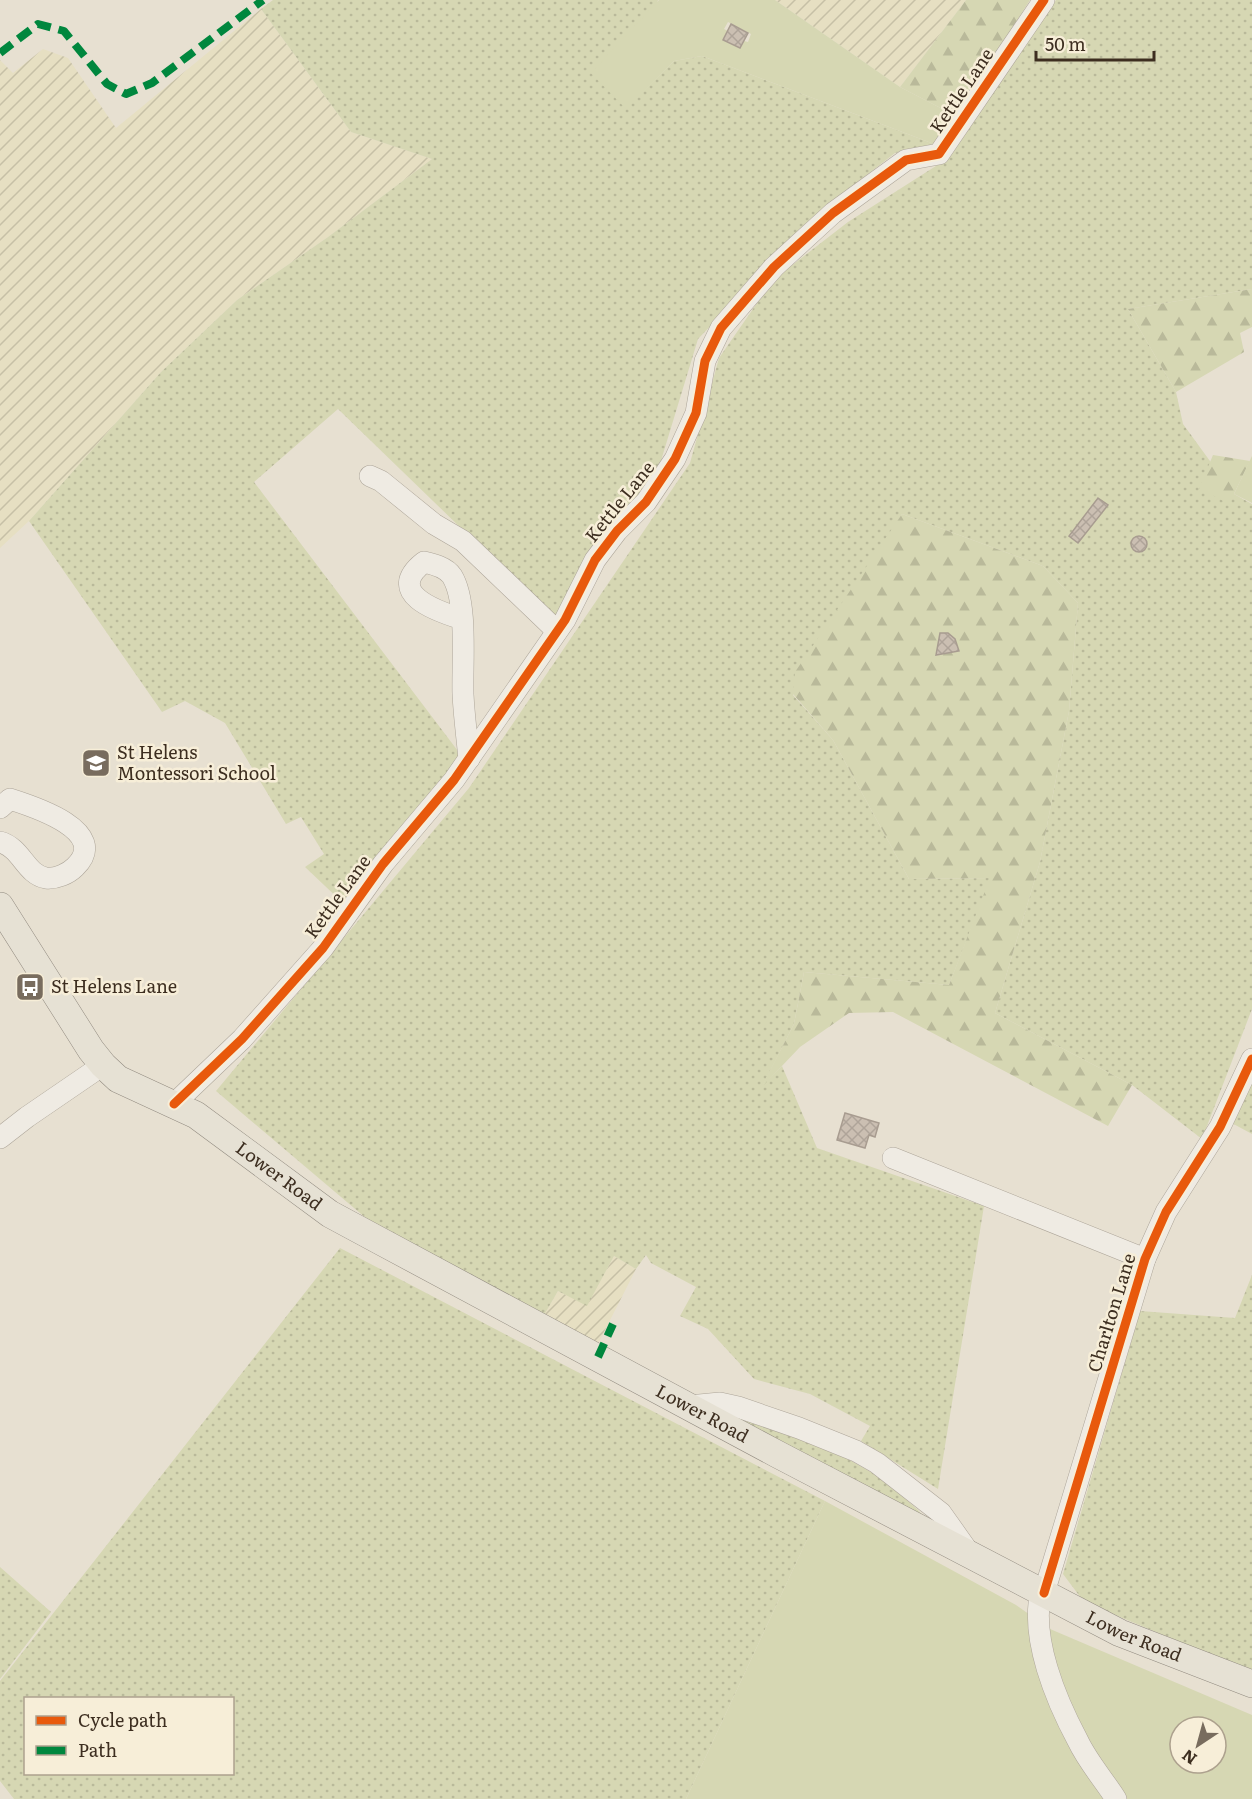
<svg xmlns="http://www.w3.org/2000/svg" width="1252" height="1799" font-family="Literata,serif">
	<defs>
		<pattern id="farmland-furrows" width="10" height="10" patternUnits="userSpaceOnUse" patternTransform="scale(1.5)"><rect width="10" height="10" fill="#e6dfc2"/><path d="M-1 1l2-2M0 10L10 0M9 11l2-2" fill="none" stroke="#c6c0a6"/></pattern>
		<pattern id="grass-dots" width="8" height="8" patternUnits="userSpaceOnUse" patternTransform="scale(1.5)"><rect width="8" height="8" fill="#d6d7b3"/><path d="M2 2h.1M6 6h.1" fill="none" stroke="#b9b99a" stroke-width="1.8" stroke-linecap="round"/></pattern>
		<pattern id="forest-firs" width="22" height="20" patternUnits="userSpaceOnUse" patternTransform="scale(1.5)"><rect width="22" height="20" fill="#d6d7b3"/><path d="M5 1l3.5 6h-7zM16 11l3.5 6h-7z" fill="#b9b99a"/></pattern>
		<pattern id="building-cross-hatch" width="8" height="8" patternUnits="userSpaceOnUse" patternTransform="scale(1.5)"><rect width="8" height="8" fill="#cbbfb2"/><path d="M0 0l8 8M0 8l8-8" fill="none" stroke="#afa499"/></pattern>
	</defs>
	<rect width="100%" height="100%" fill="#e7e0d1"/>
	<g fill="url(#farmland-furrows)">
		<polygon points="775,0 966,0 900,87"/>
		<polygon points="261,9 351,132 432,159 328,237 237,300 161,372 29,521 0,548 0,60 13,73 43,49 68,58 116,128"/>
		<polygon points="614,1256 636,1269 597,1346 544,1315 558,1291 587,1305"/>
	</g>
	<g fill="url(#grass-dots)" fill-rule="evenodd">
		<polygon points="273,0 658,0 626,108 674,61 702,56 934,144 895,153 817,214 698,339 656,477 598,534 560,624 338,409 254,482 461,755 344,904 305,867 324,854 301,817 286,824 225,723 185,701 162,712 29,521 161,372 237,300 328,237 432,159 351,132 261,9"/>
		<polygon points="1056,0 1252,0 1252,289 1128,309 1176,392 1183,424 1234,494 1252,504 1252,1009 1202,1139 1132,1085 995,1013 1040,862 1069,711 1078,603 1043,566 902,514 793,695 833,740 909,879 991,878 949,985 804,972 794,1024 763,1085 782,1066 817,1148 984,1206 938,1489 861,1441 870,1426 810,1394 754,1379 708,1329 680,1316 696,1287 651,1263 646,1255 636,1269 614,1256 587,1306 558,1291 544,1315 367,1219 216,1091 469,788 690,463 719,358 773,280 848,222 950,157"/>
		<polygon points="1252,1064 1252,1134 1228,1121"/>
		<path d="M340,1248L825,1501L686,1799H14L0,1781V1681ZM26,1698H232V1774H26Z"/>
		<polygon points="1252,1275 1252,1672 1084,1602 1063,1574 1140,1311 1235,1318"/>
		<polygon points="719,1412 743,1414 834,1451 883,1479 918,1510 933,1528"/>
		<polygon points="0,1567 51,1612 0,1679"/>
	</g>
	<g fill="url(#forest-firs)">
		<polygon points="966,0 1030,0 956,116 900,87"/>
		<polygon points="1252,289 1252,327 1240,333 1244,352 1176,392 1128,309"/>
		<polygon points="1213,455 1250,461 1229,504 1199,488"/>
		<polygon points="902,514 1043,566 1078,603 1069,711 1040,862 995,1013 1132,1085 1108,1126 893,1012 849,1013 800,1047 761,1088 794,1024 804,972 949,985 990,878 909,879 833,740 793,694 795,672"/>
	</g>
	<g fill="#d6d7b3" fill-rule="evenodd">
		<path d="M659,0H775L900,87L956,116L934,144L702,56L674,61L626,109L591,73ZM728,22L751,34L748,42L744,41L740,48L723,40L728,31L724,29Z"/>
		<polygon points="1252,456 1252,503 1234,494"/>
		<path d="M825,1501L1016,1605L1050,1629L1252,1715V1799H686ZM1180,1727H1216V1763H1180Z"/>
	</g>
	<g fill="url(#building-cross-hatch)" stroke="#a89c90" stroke-width="1.5">
		<polygon points="731,24 748,33 740,48 723,40"/>
		<polygon points="1098,498 1108,505 1078,543 1069,536"/>
		<circle cx="1139" cy="544" r="8"/>
		<polygon points="940,633 948,633 955,639 959,651 936,655"/>
		<polygon points="845,1113 879,1123 875,1137 869,1135 865,1148 837,1140"/>
	</g>
	<g fill="none" stroke-linecap="round" stroke-linejoin="round">
		<g stroke="#ada599" stroke-width="22">
			<g id="minor">
				<polyline points="370,476 381,481 434,524 463,541 557,631"/>
				<path d="M462,619C436,611 384,593 424,562C433,564 446,567 452,576C468,602 462,663 463,694C464,716 467,737 469,759"/>
				<path d="M0,808L10,799C32,806 112,831 75,867C68,874 56,879 46,878C25,874 22,848 0,842"/>
				<polyline points="174,1104 242,1039 323,948 383,864 454,780 565,620 595,560 617,531 646,502 675,459 696,413 705,361 721,328 774,267 833,213 906,160 939,154 1044,0"/>
				<polyline points="0,1138 27,1117 103,1065"/>
				<polyline points="893,1158 1145,1259"/>
				<polyline points="689,1406 720,1403 738,1407 799,1428 856,1451 877,1463 941,1513 970,1554"/>
				<path d="M1041,1592C1030,1638 1056,1700 1078,1741C1088,1762 1104,1780 1116,1799"/>
				<polyline points="1044,1593 1145,1259 1166,1212 1220,1127 1252,1059"/>
			</g>
		</g>
		<g stroke="#928b80" stroke-width="28">
			<g id="major">
				<path id="s1" d="M0,906L91,1050L103,1065L118,1079L196,1115L330,1214L382,1242L777,1454L1120,1633L1252,1684"/>
			</g>
		</g>
		<use href="#minor" stroke="#efebe3" stroke-width="21"/>
		<use href="#major" stroke="#e6e1d4" stroke-width="27"/>
		<g stroke="#00873e" stroke-width="8" stroke-dasharray="15 8" stroke-linecap="butt">
			<polyline points="0,53 38,24 64,31 107,84 126,94 152,83 263,0"/>
			<polyline points="598,1357 613,1324"/>
		</g>
		<g stroke="#f7eed8" stroke-width="13">
			<g id="cycleway">
				<polyline points="174,1104 242,1039 323,948 383,864 454,780 565,620 595,560 617,531 646,502 675,459 696,413 705,361 721,328 774,267 833,213 906,160 939,154 1044,0"/>
				<polyline points="1044,1593 1145,1259 1166,1212 1220,1127 1252,1059"/>
			</g>
		</g>
		<use href="#cycleway" stroke="#e8590c" stroke-width="9"/>
	</g>
	<defs>
		<g id="school-square" transform="scale(1.5)"><rect x="-9" y="-9" width="18" height="18" rx="4" fill="#786c5e" stroke="#f7eed8"/><path d="M0-5L7-2L0 1L-7-2ZM-4 1L0 2.5L4 1V4Q0 6-4 4Z" fill="#fff"/></g>
		<g id="bus-square" transform="scale(1.5)"><rect x="-9" y="-9" width="18" height="18" rx="4" fill="#786c5e" stroke="#f7eed8"/><path d="M-5-6H5V4H4V6H2V4H-2V6H-4V4H-5ZM-3.5-4V0h7V-4ZM-3.5 1.2v1.5H-2V1.2ZM2 1.2v1.5H3.5V1.2Z" fill="#fff"/></g>
	</defs>
	<g fill-rule="evenodd">
		<use href="#school-square" x="96" y="763"/>
		<use href="#bus-square" x="30" y="987"/>
	</g>
	<g text-anchor="middle" stroke-width="5" stroke-linejoin="round" paint-order="stroke">
		<g font-size="18" fill="#3d2e20" stroke="#f7eed8">
			<text transform="translate(962 91) rotate(-56)" y="6">Kettle Lane</text>
			<text transform="translate(620 502) rotate(-51)" y="6">Kettle Lane</text>
			<text transform="translate(338 897) rotate(-54)" y="6">Kettle Lane</text>
			<text dy="6" stroke="none"><textPath href="#s1" startOffset="399">Lower Road</textPath></text>
			<text transform="translate(1112 1313) rotate(-73)" y="6">Charlton Lane</text>
			<text dy="6" stroke="none"><textPath href="#s1" startOffset="885">Lower Road</textPath></text>
			<text dy="6" stroke="none"><textPath href="#s1" startOffset="1371">Lower Road</textPath></text>
		</g>
		<g font-size="18" fill="#3d2e20" stroke="#f7eed8" text-anchor="start">
			<text x="117" y="759">St Helens<tspan x="117" dy="21">Montessori School</tspan></text>
			<text x="51" y="993">St Helens Lane</text>
		</g>
	</g>
	<rect x="24" y="1697" width="210" height="78" fill="#f7eed8" stroke="#ada18e" stroke-width="1.5"/>
	<rect x="36" y="1716" width="30" height="9" fill="#e8590c" stroke="#ada18e" stroke-width="1.5"/>
	<text x="78" y="1727" font-size="18" fill="#3d2e20">Cycle path</text>
	<rect x="36" y="1746" width="30" height="9" fill="#00873e" stroke="#ada18e" stroke-width="1.5"/>
	<text x="78" y="1757" font-size="18" fill="#3d2e20">Path</text>
	<g transform="translate(1198 1745) rotate(216)"><circle r="28" fill="#f7eed8" stroke="#ada18e" stroke-width="1.5"/>
	<path d="M0-4.5L10 22L0 15L-10 22Z" fill="#786c5e"/>
	<text y="-9" font-size="16" font-weight="bold" text-anchor="middle" fill="#3d2e20">N</text>
	</g>
	<path d="M1036 51v9h118v-9" fill="none" stroke="#3d2e20" stroke-width="3"/>
	<text x="1045" y="51" font-size="18" fill="#3d2e20" stroke="#f7eed8" stroke-width="4.5" paint-order="stroke">50 m</text>
</svg>
